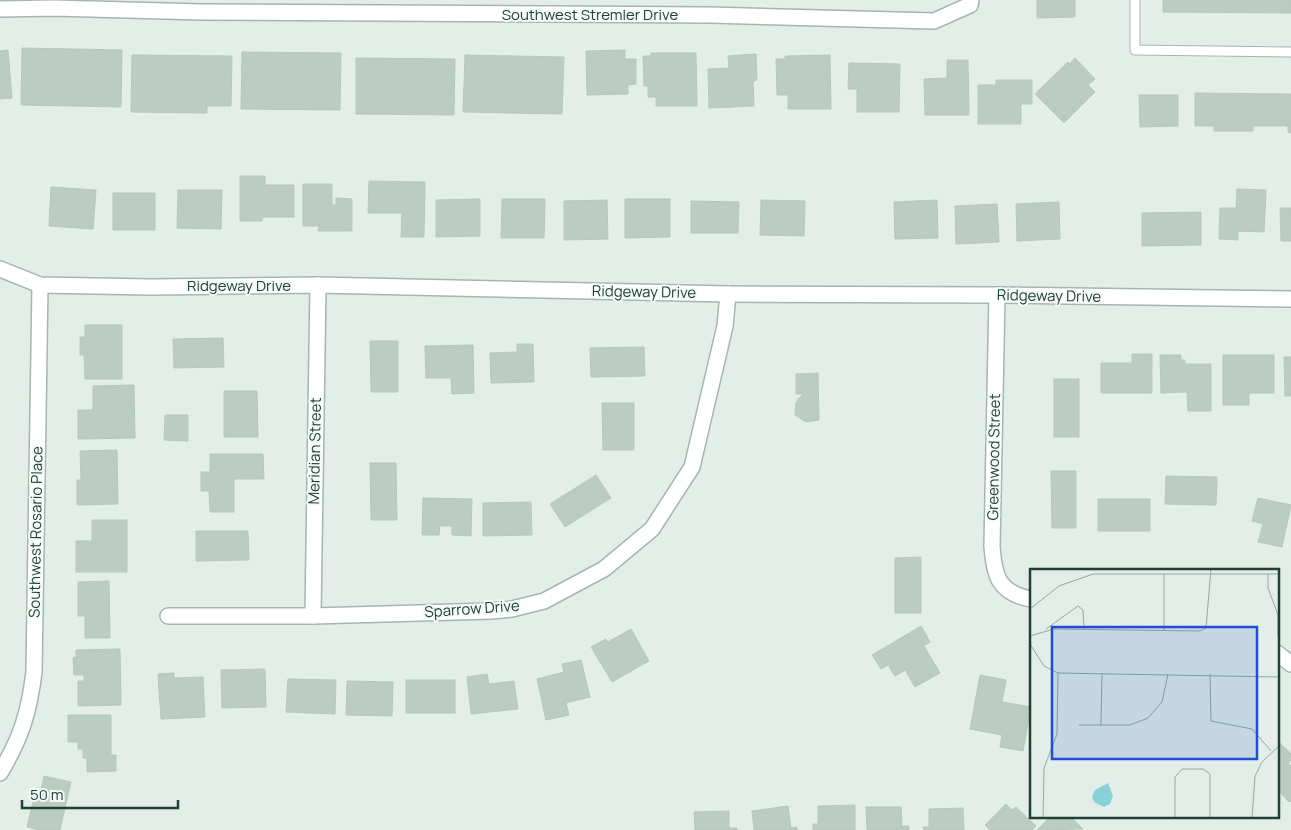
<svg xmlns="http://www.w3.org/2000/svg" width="1291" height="830" font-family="Manrope,sans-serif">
	<rect width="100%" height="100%" fill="#e3eee8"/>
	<g fill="#bbccc3" stroke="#b5c8be">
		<polygon points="1037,0 1075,0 1075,17 1037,18"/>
		<polygon points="1163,0 1291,0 1291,13 1163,12"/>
		<polygon points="22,48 122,50 121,107 21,105"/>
		<polygon points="8,50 12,98 0,99 0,51"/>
		<polygon points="625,50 625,59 636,59 636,84 628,85 628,94 587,95 586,51"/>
		<polygon points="242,52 341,53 340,110 241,109"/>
		<polygon points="651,53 696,53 697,106 656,106 656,97 648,97 648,86 644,86 643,56 651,56"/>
		<polygon points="756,54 757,80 753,81 754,106 709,108 708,69 729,68 728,56"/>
		<polygon points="132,55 232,56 231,106 207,106 207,113 131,112"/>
		<polygon points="465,55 564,57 562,114 463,112"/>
		<polygon points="830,55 831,109 788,109 788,95 777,95 776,59 785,59 785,56"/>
		<polygon points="356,58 455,59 454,115 356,114"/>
		<polygon points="1075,58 1095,79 1088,85 1095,92 1064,123 1035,94 1068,62 1070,64"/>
		<polygon points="947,60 968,60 969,115 925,115 924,79 947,78"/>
		<polygon points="849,63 900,64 899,112 857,112 857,89 848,89"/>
		<polygon points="996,80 1032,80 1032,104 1021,104 1021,124 978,124 978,85 996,85"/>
		<polygon points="1195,93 1291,94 1291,133 1288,132 1288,126 1253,126 1253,131 1214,131 1214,126 1195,126"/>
		<polygon points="1139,95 1178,95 1178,126 1140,127"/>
		<polygon points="240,176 265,176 265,185 294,185 294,217 262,217 262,221 240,221"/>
		<polygon points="369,181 425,182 424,237 401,237 402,213 368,213"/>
		<polygon points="303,184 332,184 332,205 336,205 336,198 352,199 352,231 318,231 319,226 303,226"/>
		<polygon points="51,187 96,190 93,229 49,226"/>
		<polygon points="1237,189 1266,190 1264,232 1238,231 1238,240 1219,239 1220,208 1236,208"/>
		<polygon points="178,190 222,190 221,229 177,228"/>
		<rect x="113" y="193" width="42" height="37"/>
		<polygon points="480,199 480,236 436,237 436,200"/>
		<polygon points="502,199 545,199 544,238 501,238"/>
		<polygon points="625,199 670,199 670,237 625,238"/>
		<polygon points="607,200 608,239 564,240 564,201"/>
		<polygon points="761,200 805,201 804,236 760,235"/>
		<polygon points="937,200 938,238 895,239 894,202"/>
		<polygon points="691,201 739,202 738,233 691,233"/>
		<polygon points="1059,202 1060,239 1017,241 1016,204"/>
		<polygon points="997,204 999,242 956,244 955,206"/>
		<polygon points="1280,208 1291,208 1291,241 1281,241"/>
		<polygon points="1201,212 1201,245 1142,246 1142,213"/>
		<polygon points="85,325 122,325 122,379 85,379 84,355 80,355 80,337 85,337"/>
		<polygon points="223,338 224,367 174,368 173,339"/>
		<polygon points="370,341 398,341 398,392 371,392"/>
		<polygon points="517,344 533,344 534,382 491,383 490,353 517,352"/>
		<polygon points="473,345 474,393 452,394 451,378 426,378 425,346"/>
		<polygon points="644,347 645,376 591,377 590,348"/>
		<polygon points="1132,354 1152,354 1152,393 1101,393 1101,363 1132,363"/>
		<polygon points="1160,355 1181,355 1181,360 1185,360 1185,364 1211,364 1211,411 1188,411 1187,392 1161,393"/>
		<polygon points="1223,355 1274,355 1274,393 1249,393 1249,405 1223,405"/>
		<polygon points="1284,357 1291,357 1291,396 1285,396"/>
		<polygon points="818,373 819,420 806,422 795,415 796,402 803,394 796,394 796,374"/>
		<rect x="1054" y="379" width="25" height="58"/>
		<polygon points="134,385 135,438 78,439 78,410 93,410 93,386"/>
		<polygon points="224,391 257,391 258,437 224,437"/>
		<polygon points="602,403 634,403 634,450 603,450"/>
		<polygon points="165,415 188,415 188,441 164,440"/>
		<polygon points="117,450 118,504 77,505 77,480 81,480 80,451"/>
		<polygon points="210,454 263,454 264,479 234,479 234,512 210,512 209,491 201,491 201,472 210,472"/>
		<polygon points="370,463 396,463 397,520 371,520"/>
		<polygon points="1051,471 1076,471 1076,528 1052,528"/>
		<polygon points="596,475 611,498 565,527 550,504"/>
		<polygon points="1166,476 1217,477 1216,505 1165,504"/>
		<polygon points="423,498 472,499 471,536 452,535 452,526 440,526 439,535 422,535"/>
		<polygon points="1258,498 1291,505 1282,547 1258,542 1263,524 1252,521"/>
		<rect x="1098" y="499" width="52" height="32"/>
		<polygon points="531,502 532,535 483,536 483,503"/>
		<polygon points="92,520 127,520 127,572 76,572 76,541 92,541"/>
		<polygon points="196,531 248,531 249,560 196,561"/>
		<polygon points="921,557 921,613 895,613 895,558"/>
		<polygon points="109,581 110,638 85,638 85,616 78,616 78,582"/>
		<polygon points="921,626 930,642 924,646 940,673 915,687 905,670 895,676 888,665 881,669 872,655"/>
		<polygon points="631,629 649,661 612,682 591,647 606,639 608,642"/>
		<polygon points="120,649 121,705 78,706 78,681 84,681 84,675 74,675 73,658 76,657 76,650"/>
		<polygon points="581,660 590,697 566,703 569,715 546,720 537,679 564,672 562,664"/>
		<polygon points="265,669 266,707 222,708 221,670"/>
		<polygon points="174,673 174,678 203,677 205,717 161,719 158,674"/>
		<polygon points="487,674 489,684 514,681 518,709 471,714 467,677"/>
		<polygon points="980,675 1006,680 1002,702 1031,707 1023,751 1000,747 1002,735 970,729"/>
		<polygon points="288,679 336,680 335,714 286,712"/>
		<rect x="406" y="680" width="49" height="33"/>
		<polygon points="347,681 393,682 392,716 346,715"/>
		<polygon points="68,715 111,715 111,755 116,755 116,771 87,772 87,758 83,758 83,749 78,749 78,742 68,742"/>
		<polygon points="1277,740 1291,754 1291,760 1288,763 1291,766 1291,801 1289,802 1277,789"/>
		<polygon points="44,776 71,782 60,830 40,830 27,827 35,793 40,795"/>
		<polygon points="1006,804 1012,810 1016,807 1036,826 1032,830 990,830 985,825"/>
		<polygon points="855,805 855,830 813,830 813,824 818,824 818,806"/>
		<polygon points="788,806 791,828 797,827 797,830 754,830 752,811"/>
		<polygon points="866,807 901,807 902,826 909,826 909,830 867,830"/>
		<polygon points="963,808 964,830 924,830 923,827 929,827 929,809"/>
		<polygon points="729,811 729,828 737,828 737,830 695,830 694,812"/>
		<polygon points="1057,816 1070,816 1083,829 1037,830 1050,817 1053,820"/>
	</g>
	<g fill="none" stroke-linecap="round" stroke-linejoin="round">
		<g stroke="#a5b6af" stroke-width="11">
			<polyline id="lane" points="1135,0 1135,50 1291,52"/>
		</g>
		<g stroke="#a5b6af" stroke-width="18">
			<g id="street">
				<polyline points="0,9 53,8 202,12 709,15 934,21 970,5 971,0"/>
				<polyline points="0,269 40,285 151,287 318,285 728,294 997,295 1291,299"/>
				<path d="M997,295L992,546C994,575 998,593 1031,599"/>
				<polyline points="168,616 313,616 491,611 512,609 544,601 604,569 652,529 692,467 725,326 728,294"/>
				<polyline points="313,616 318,285"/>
				<polyline points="1277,653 1291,664"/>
				<path d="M0,773C21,738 29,713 34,672L40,285"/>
			</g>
		</g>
		<use href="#lane" stroke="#fff" stroke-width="9"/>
		<use href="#street" stroke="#fff" stroke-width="15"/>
	</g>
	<g text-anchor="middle" stroke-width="4" stroke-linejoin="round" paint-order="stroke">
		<g font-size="15" fill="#214035" stroke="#f4faf6">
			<text x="590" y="20">Southwest Stremler Drive</text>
			<text x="239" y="291">Ridgeway Drive</text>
			<text transform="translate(644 292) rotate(1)" y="5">Ridgeway Drive</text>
			<text transform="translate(1049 296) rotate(1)" y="5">Ridgeway Drive</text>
			<text transform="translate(315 451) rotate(-89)" y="5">Meridian Street</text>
			<text transform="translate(994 457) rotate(-89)" y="5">Greenwood Street</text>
			<text transform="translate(36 532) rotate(-89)" y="5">Southwest Rosario Place</text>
			<text transform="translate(472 609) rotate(-4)" y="5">Sparrow Drive</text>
		</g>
	</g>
	<g transform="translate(1030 569)">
		<rect width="249" height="249" fill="#e3eee8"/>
		<path d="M78,214L83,227L80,235L74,238L64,233L62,228L65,221Z" fill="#88d1d6"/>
		<path fill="none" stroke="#95a8a0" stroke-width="1" d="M134,5V61M238,5V19L248,46V67M0,40L29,17L63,5H249M16,60L48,37L53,41L54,60M0,67L24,60L170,62L176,59L181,0M0,75L14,97L28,104L249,108M180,105L181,152L222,160L241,182M49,156H100L118,149L132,133L138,105M71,156L72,104M13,249L14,199L27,165L28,104M145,249V208L152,200H173L180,205V249M222,249L225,207L232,193L249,177"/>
		<path fill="#1d4ed8" fill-opacity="0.15" stroke="#1d4ed8" stroke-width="2.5" d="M22,58H227V190H22Z"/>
		<rect width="249" height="249" fill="none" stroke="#214035" stroke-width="2.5"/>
	</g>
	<path d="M22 800v8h156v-8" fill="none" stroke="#214035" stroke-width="2.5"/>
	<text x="30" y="800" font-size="15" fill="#214035" stroke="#f4faf6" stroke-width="4" paint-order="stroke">50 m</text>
</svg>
